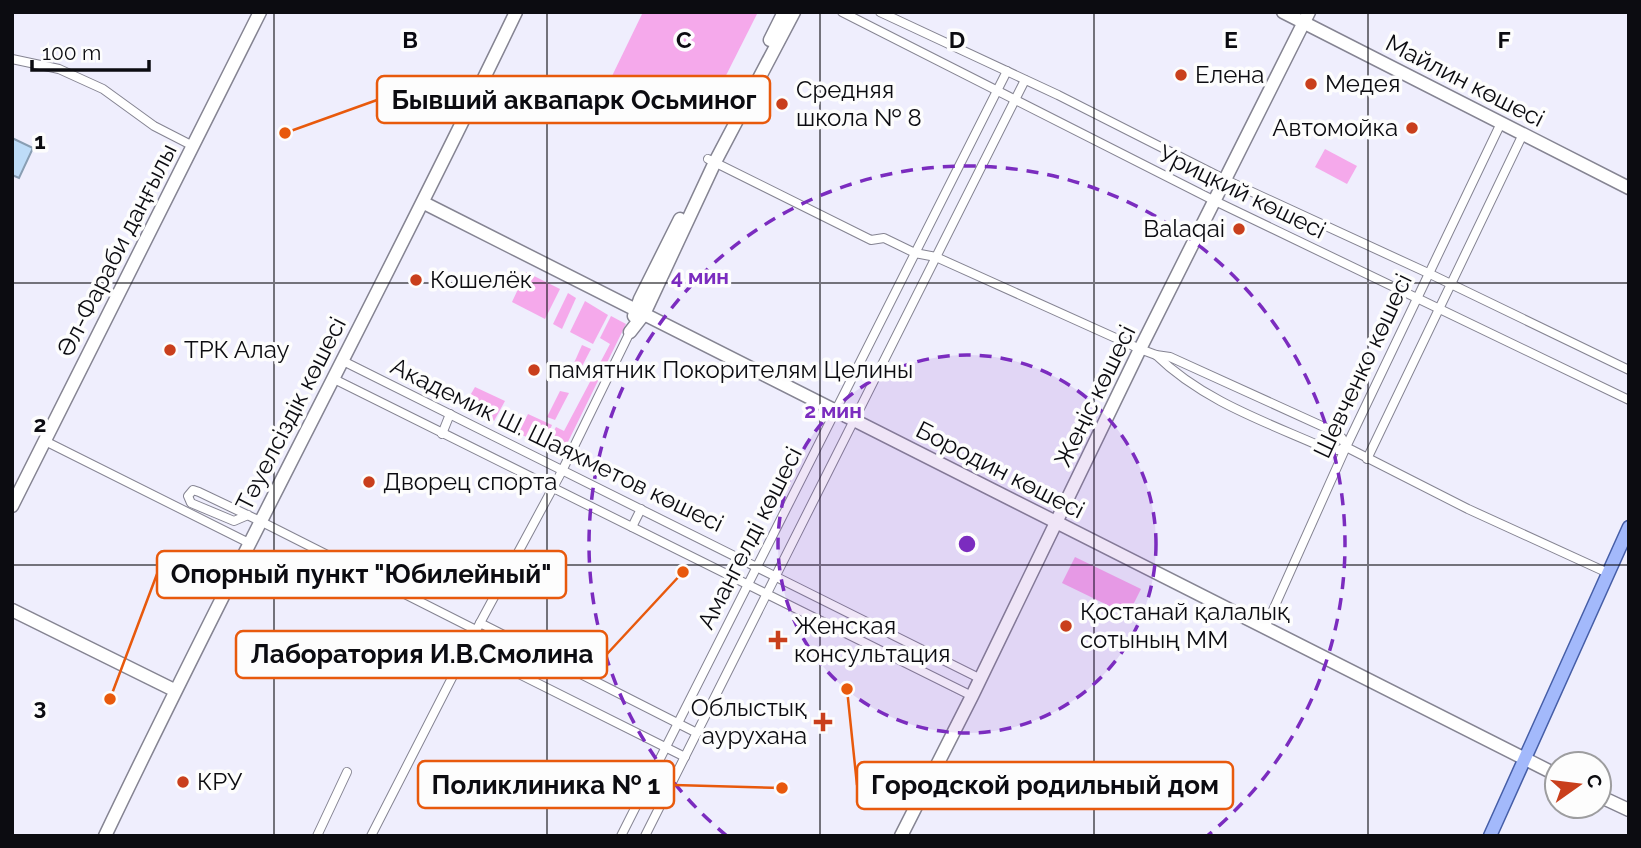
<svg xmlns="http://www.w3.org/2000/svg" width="1641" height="848" font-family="Raleway,sans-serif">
	<rect width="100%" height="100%" fill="#efeefd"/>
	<g fill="#f5a9eb">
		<polygon points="643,12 758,12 703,121 612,76"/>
		<polygon points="1325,149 1357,166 1347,184 1315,167"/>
		<polygon points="526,272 560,289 545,319 512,302"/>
		<polygon points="568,293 576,298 562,329 553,324"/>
		<polygon points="585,301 608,315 593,344 570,332"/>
		<polygon points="611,316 626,324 561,456 545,447 556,427 564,431 610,344 600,338"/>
		<polygon points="582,345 591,349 577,376 570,372"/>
		<polygon points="475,387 505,401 494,421 464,406"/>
		<polygon points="560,391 569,393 555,420 547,417"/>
		<polygon points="528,414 552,425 543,445 518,433"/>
		<polygon points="1075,557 1141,589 1128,615 1062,583"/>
	</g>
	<polygon fill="#bedcf8" stroke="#899eb3" stroke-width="2" points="12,138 33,148 19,178 12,175"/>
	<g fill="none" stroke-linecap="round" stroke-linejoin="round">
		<g stroke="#858492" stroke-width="10">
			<g id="street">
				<polyline points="842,12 1215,201 1629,400"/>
				<polyline points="880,12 1058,95 1226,180 1428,273 1629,370"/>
				<polyline points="12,59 59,69 103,89 154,126 193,146"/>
				<polyline points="708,159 871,240 884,238 915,253 936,257 1140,349 1156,355 1170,357 1335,432 1342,438 1346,447"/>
				<path d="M1156,355C1204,402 1269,423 1329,450H1339L1346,447"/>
				<polyline points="341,360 981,679"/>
				<polyline points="332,378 972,696"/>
				<polyline points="442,434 450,414"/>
				<polyline points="45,441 249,543"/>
				<polyline points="1346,447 1468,509 1608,573"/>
				<polyline points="1367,459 1523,134"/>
				<polyline points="248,515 234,521 191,503 188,496 193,490 199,492 260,521 476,630"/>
				<polyline points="632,527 641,509"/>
				<polyline points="480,623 697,733"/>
				<polyline points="1265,628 1346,447 1501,123"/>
				<polyline points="467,648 685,757"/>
				<polyline points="317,836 347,772"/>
				<polyline points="371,836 480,623 562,471 630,332"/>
				<polyline points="621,836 1007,71"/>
				<polyline points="645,836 1025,80"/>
			</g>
		</g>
		<g stroke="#858492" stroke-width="15">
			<g id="secondary">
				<polyline points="1283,12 1629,188"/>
				<polyline points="770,40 784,12"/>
				<polyline points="424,203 1557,775"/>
				<polyline points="634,316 640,299 680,219"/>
				<polyline points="630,332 644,314 715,162 794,12"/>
				<polyline points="12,506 260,12"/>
				<polyline points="12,610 174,690"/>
				<polyline points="1599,796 1629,810"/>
				<path d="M105,836C237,559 383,289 516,12"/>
				<polyline points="901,836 972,696 1140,349 1309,12"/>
			</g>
		</g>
		<g stroke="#465ea7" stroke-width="15">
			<polyline id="primary" points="1490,836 1629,527"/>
		</g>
		<use href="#street" stroke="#fff" stroke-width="8"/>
		<use href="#secondary" stroke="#fff" stroke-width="12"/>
		<use href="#primary" stroke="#a3b9fb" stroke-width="12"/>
	</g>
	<path fill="none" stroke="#0c0c11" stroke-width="2" stroke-opacity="0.55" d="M274,12V836M547,12V836M820,12V836M1094,12V836M1368,12V836M12,283H1629M12,565H1629"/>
	<circle cx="967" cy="544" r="189" fill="#7b2cbf" fill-opacity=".12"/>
	<g fill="none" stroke="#7b2cbf" stroke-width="3.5" stroke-dasharray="12 9">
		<circle cx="967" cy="544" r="189"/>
		<path d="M727 836A378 378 0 1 1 1207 836"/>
	</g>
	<g fill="#c93f1c" stroke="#fdfdfd" stroke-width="2.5">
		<circle cx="1181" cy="75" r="7"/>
		<circle cx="1311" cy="84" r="7"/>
		<circle cx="782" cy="104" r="7"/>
		<circle cx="1412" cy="128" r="7"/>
		<circle cx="1239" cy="229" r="7"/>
		<circle cx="416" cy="280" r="7"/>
		<circle cx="170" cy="350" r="7"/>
		<circle cx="534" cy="370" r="7"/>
		<circle cx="369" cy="482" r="7"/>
		<circle cx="1066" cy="626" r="7"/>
		<path d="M774.5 629.5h7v7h7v7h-7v7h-7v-7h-7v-7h7z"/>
		<path d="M819.5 711.5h7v7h7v7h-7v7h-7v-7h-7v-7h7z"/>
		<circle cx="183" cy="782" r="7"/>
	</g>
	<g text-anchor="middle" stroke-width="7" stroke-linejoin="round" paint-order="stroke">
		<g font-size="24" fill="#0c0c11" stroke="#fdfdfd" text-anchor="start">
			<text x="1195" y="83">Елена</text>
			<text x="1325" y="92">Медея</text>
			<text x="796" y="98">Средняя<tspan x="796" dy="28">школа № 8</tspan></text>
			<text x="1398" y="136" text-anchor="end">Автомойка</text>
			<text x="1225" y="237" text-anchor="end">Balaqai</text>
			<text x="430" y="288">Кошелёк</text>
			<text x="184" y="358">ТРК Алау</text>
			<text x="548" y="378">памятник Покорителям Целины</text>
			<text x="383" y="490">Дворец спорта</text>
			<text x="1080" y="620">Қостанай қалалық<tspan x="1080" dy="28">сотының ММ</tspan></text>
			<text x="794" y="634">Женская<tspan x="794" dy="28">консультация</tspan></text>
			<text x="807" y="716" text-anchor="end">Облыстық<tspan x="807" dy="28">аурухана</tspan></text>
			<text x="197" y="790">КРУ</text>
		</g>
		<g font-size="24" fill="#0c0c11" stroke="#fdfdfd">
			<text transform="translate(1465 81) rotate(27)" y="8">Майлин көшесі</text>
			<text transform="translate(1242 192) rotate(26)" y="8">Урицкий көшесі</text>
			<text transform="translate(117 250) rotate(-63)" y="8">Әл-Фараби даңғылы</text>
			<text transform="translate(1363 366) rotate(-65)" y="8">Шевченко көшесі</text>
			<text transform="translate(1095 396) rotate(-64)" y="8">Жеңіс көшесі</text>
			<text transform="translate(291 414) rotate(-63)" y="8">Тәуелсіздік көшесі</text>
			<text transform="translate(557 445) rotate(26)" y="8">Академик Ш. Шаяхметов көшесі</text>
			<text transform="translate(1000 470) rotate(27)" y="8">Бородин көшесі</text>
			<text transform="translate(750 538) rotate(-63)" y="8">Амангелді көшесі</text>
		</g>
	</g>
	<g font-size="23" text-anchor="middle" font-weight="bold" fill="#0c0c11" stroke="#fdfdfd" stroke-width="7" stroke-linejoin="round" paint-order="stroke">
		<text x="410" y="48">B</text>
		<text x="684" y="48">C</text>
		<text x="957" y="48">D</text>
		<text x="1231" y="48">E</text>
		<text x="1504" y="48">F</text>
		<text x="40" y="149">1</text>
		<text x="40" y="432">2</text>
		<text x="40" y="715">3</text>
	</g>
	<circle cx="967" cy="544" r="10" fill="#7b2cbf" stroke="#fdfdfd" stroke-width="3.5"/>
	<g font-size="21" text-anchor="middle" font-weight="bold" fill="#7b2cbf" stroke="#fdfdfd" stroke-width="7" stroke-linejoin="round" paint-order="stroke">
		<text x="700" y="284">4 мин</text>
		<text x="833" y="418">2 мин</text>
	</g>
	<path fill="none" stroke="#e8590c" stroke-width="2.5" d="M285 133L377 100M110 699L157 574M683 572L607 654M782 788L674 785M847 689L857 785"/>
	<g fill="#e8590c" stroke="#fdfdfd" stroke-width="2.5">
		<circle cx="285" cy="133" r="7"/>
		<circle cx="110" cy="699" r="7"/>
		<circle cx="683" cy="572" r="7"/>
		<circle cx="782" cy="788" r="7"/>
		<circle cx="847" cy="689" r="7"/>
	</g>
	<g fill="#fdfdfd" stroke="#e8590c" stroke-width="2.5">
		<rect x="377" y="76" width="393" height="47" rx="7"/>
		<rect x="157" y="551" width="409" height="47" rx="7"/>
		<rect x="236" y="631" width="371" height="47" rx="7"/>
		<rect x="418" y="761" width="256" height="47" rx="7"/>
		<rect x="857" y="762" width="376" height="47" rx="7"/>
	</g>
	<g font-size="26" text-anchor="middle" font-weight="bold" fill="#0c0c11">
		<text x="574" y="109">Бывший аквапарк Осьминог</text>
		<text x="361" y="583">Опорный пункт "Юбилейный"</text>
		<text x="422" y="663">Лаборатория И.В.Смолина</text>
		<text x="546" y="794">Поликлиника № 1</text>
		<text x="1045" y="794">Городской родильный дом</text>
	</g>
	<rect width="1641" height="848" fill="none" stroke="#0c0c11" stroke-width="28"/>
	<g transform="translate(1578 785) rotate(76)"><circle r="33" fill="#fdfdfd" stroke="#9d9d9f" stroke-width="2"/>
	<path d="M0-5L12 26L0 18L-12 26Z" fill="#c93f1c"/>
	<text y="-10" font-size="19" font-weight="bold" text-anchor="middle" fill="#0c0c11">С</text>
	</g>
	<path d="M32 60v10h117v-10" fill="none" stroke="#0c0c11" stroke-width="3.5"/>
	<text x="42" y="60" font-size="21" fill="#0c0c11" stroke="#fdfdfd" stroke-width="5" paint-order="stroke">100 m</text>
</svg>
